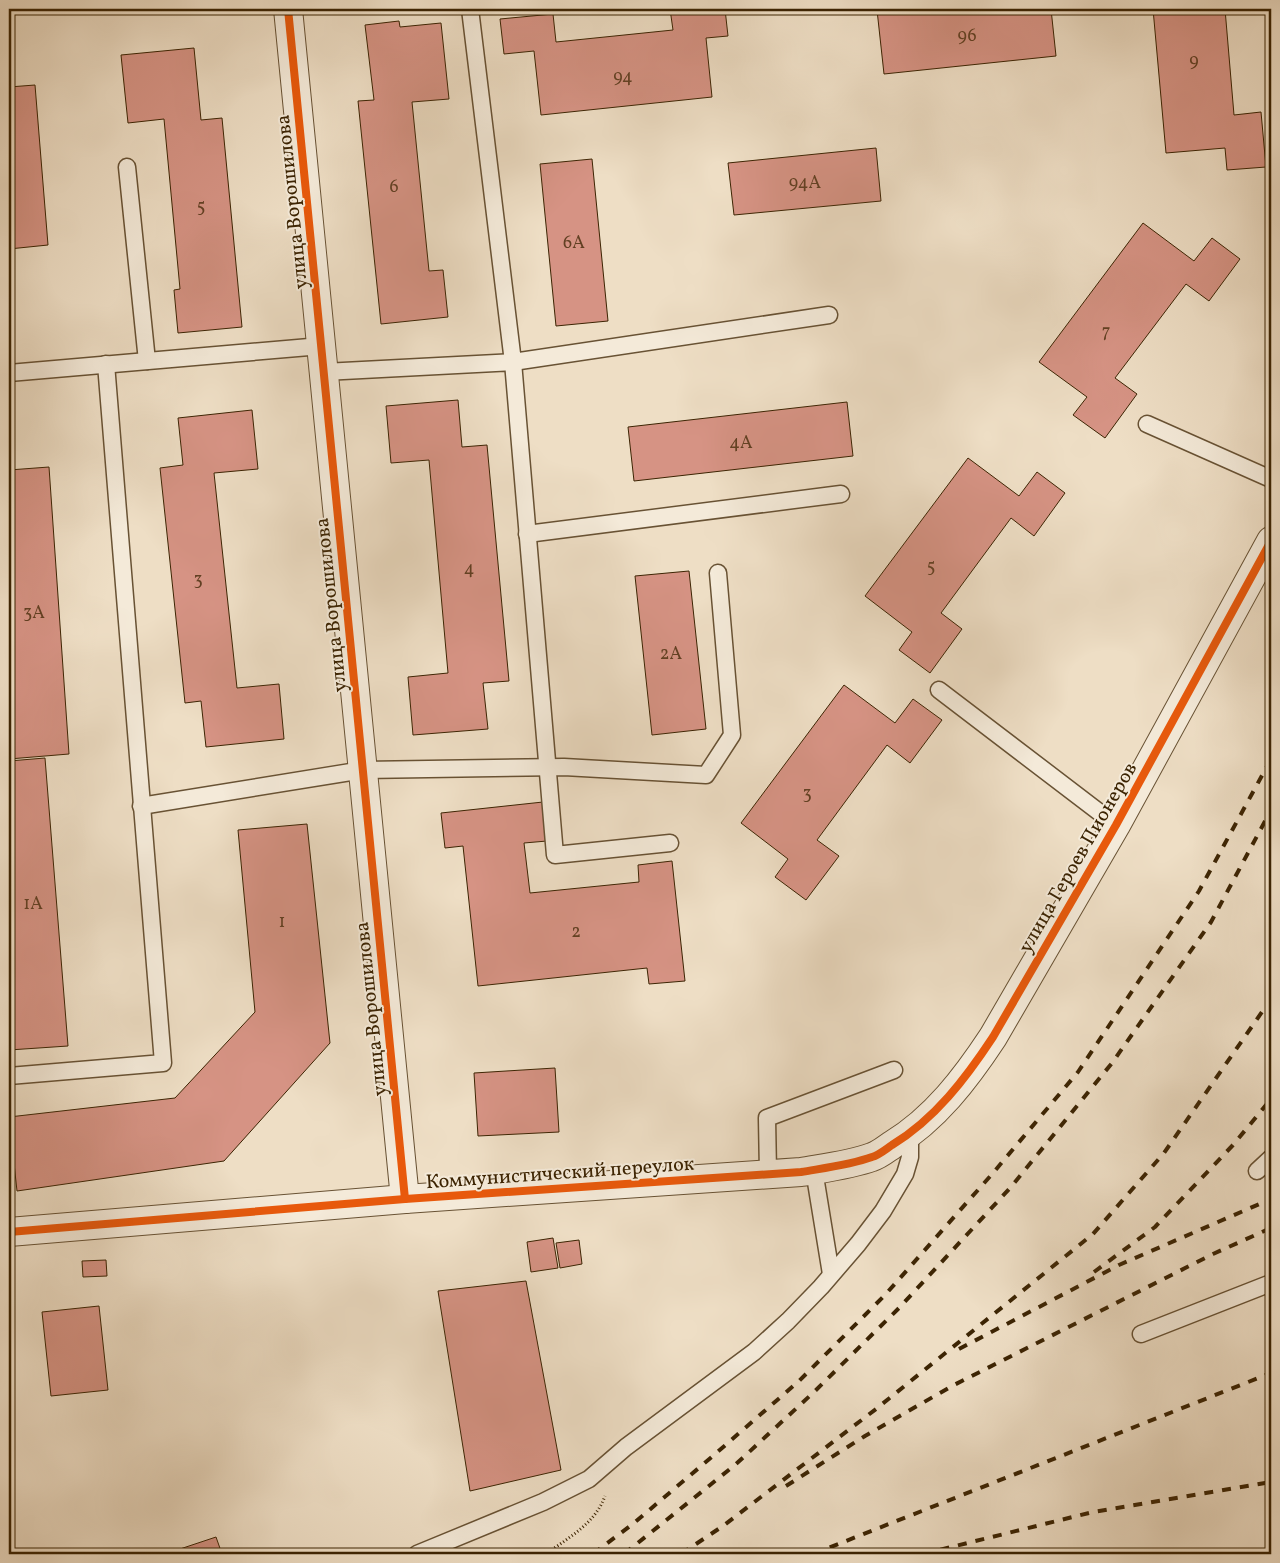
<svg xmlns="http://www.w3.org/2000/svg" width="1280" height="1563" font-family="Vollkorn,serif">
	<rect width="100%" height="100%" fill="#eedec5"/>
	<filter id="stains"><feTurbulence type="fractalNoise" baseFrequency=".004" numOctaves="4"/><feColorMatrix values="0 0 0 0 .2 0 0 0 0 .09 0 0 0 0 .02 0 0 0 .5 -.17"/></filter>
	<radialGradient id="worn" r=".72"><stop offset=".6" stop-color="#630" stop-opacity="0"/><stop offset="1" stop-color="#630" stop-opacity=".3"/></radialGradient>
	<g fill="#d69384" stroke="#3c2403">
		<polygon points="670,9 725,9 728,36 706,38 712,97 541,115 534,51 504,54 500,19 553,14 556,42 673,30"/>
		<polygon points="848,9 1051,9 1056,56 884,74 877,10 848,13"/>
		<polygon points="1153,9 1225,9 1234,115 1261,112 1266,167 1227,170 1225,148 1166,153"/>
		<polygon points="399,21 400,27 441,23 449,99 412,102 429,271 443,270 448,317 381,324 358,101 374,100 365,25"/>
		<polygon points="194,48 201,120 222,118 242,327 178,333 174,290 180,289 164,119 128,123 121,55"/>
		<polygon points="35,85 48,245 9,249 9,87"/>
		<polygon points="876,148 881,201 734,215 728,163"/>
		<polygon points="592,159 608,321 556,326 540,164"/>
		<polygon points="1143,223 1194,261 1212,238 1240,259 1209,301 1186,284 1115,378 1137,394 1105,438 1073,415 1087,397 1039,362"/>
		<polygon points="458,400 462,447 487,445 509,681 483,683 488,729 413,735 408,677 448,673 429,460 391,463 386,406"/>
		<polygon points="847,402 853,456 634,481 628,427"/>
		<polygon points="252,410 258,469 214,473 237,688 279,684 284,739 206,747 201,701 185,703 160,468 183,465 178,418"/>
		<polygon points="968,458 1019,496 1037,472 1065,493 1034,536 1011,518 941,613 962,629 930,673 899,650 912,632 865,596"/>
		<polygon points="49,467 69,754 9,759 9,470"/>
		<polygon points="689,571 706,729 652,735 635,576"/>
		<polygon points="844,685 895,723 913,699 942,720 910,763 887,745 817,840 839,856 806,900 775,877 788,859 741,823"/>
		<polygon points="45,758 68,1046 9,1050 9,761"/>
		<polygon points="543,802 547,841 524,843 530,893 639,882 638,865 672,861 685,981 649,984 647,968 478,986 463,846 445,848 441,813"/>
		<polygon points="307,824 330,1043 224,1161 17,1191 9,1117 175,1098 255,1012 238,830"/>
		<polygon points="555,1068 559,1132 478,1136 474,1073"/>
		<polygon points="553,1238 558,1268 531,1272 527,1242"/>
		<polygon points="579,1240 582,1264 560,1268 556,1243"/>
		<polygon points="106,1260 107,1276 83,1277 82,1261"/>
		<polygon points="526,1281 561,1470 470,1491 438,1291"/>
		<polygon points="99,1306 108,1390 51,1396 42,1312"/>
		<polygon points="216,1537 222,1554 165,1554"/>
	</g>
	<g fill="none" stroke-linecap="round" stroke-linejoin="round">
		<g stroke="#685234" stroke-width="19">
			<g id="service">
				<polyline points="470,9 513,362 829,315"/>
				<polyline points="127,167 147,361"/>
				<polyline points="324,372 513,362 555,855 670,843"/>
				<polyline points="9,373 321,346"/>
				<polyline points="1147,424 1271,479"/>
				<polyline points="527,534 841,494"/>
				<polyline points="939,690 1116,825"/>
				<polyline points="141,806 363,770 564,767 706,775 732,735 718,573"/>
				<polyline points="9,1076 163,1063 106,364"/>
				<polyline points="814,1170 831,1274"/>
				<polyline points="1257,1171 1271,1158"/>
				<polyline points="768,1173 767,1118 894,1070"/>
				<polyline points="1141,1334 1271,1283"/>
				<polyline points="417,1554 543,1502 589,1479 626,1447 754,1352 788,1321 821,1287 858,1244 883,1211 905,1174 910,1157 910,1135"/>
			</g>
		</g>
		<g stroke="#685234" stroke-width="30">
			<g id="tertiary">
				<polyline points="288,9 405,1199"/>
				<path d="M9,1232L405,1199L801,1172C824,1168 850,1165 872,1157C879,1155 886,1149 892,1145C935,1119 966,1078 993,1037L1116,825L1271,541"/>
			</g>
		</g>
		<path stroke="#3c2403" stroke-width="3" stroke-dasharray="1 2.5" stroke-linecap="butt" d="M546,1554C569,1537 595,1524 605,1496"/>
		<use href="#service" stroke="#f4ead9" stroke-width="16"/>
		<use href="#tertiary" stroke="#f4ead9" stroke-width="28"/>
		<g stroke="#3c2403" stroke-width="4" stroke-dasharray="9 9" stroke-linecap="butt">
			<polyline points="1094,1272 1155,1227 1233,1145 1271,1099"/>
			<polyline points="959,1349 1119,1265 1271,1199"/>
			<polyline points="786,1486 865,1436 952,1386 1213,1254 1271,1228"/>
			<polyline points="593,1554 634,1523 714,1455 799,1381 885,1295 993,1173 1078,1072 1199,891 1271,759"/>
			<polyline points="624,1554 735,1465 814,1392 899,1308 1011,1187 1112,1063 1211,922 1271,810"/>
			<polyline points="681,1554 723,1526 876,1409 1093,1234 1164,1153 1271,999"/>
			<polyline points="813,1554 1271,1373"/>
			<polyline points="923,1554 1093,1512 1271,1482"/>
		</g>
		<g stroke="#f4ead9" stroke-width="11">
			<g id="cycleway">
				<polyline points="288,9 405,1199"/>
				<path d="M9,1232L405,1199L801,1172C824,1168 850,1165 872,1157C879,1155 886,1149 892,1145C935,1119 966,1078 993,1037L1116,825L1271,541"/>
			</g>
		</g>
		<use href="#cycleway" stroke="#e8590c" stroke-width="8"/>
	</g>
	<g text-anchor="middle" stroke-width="4" stroke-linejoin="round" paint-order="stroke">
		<g font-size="18" fill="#624023">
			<text x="967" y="41">96</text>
			<text x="1194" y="66">9</text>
			<text x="623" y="82">94</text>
			<text x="805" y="188">94А</text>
			<text x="394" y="192">6</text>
			<text x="201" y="212">5</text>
			<text x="574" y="248">6А</text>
			<text x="1106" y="337">7</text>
			<text x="741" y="448">4А</text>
			<text x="931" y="572">5</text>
			<text x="469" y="574">4</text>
			<text x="198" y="585">3</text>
			<text x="34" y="618">3А</text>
			<text x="671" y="659">2А</text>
			<text x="807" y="799">3</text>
			<text x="33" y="909">1А</text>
			<text x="282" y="927">1</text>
			<text x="576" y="937">2</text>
		</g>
		<g font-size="20" fill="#3c2403" stroke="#f4ead9">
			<text transform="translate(291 202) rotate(-96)" y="7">улица Ворошилова</text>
			<text transform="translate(330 605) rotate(-96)" y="7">улица Ворошилова</text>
			<text transform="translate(1077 857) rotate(-60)" y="7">улица Героев Пионеров</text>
			<text transform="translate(370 1009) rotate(-96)" y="7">улица Ворошилова</text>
			<text transform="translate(560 1172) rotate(-4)" y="7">Коммунистический переулок</text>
		</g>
	</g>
	<rect width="1280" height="1563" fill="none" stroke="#eedec5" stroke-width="30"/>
	<rect x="10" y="10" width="1260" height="1543" fill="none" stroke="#3c2403" stroke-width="2.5"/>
	<rect x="15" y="15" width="1250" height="1533" fill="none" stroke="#3c2403"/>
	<rect width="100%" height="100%" filter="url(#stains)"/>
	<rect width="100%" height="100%" fill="url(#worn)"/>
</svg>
